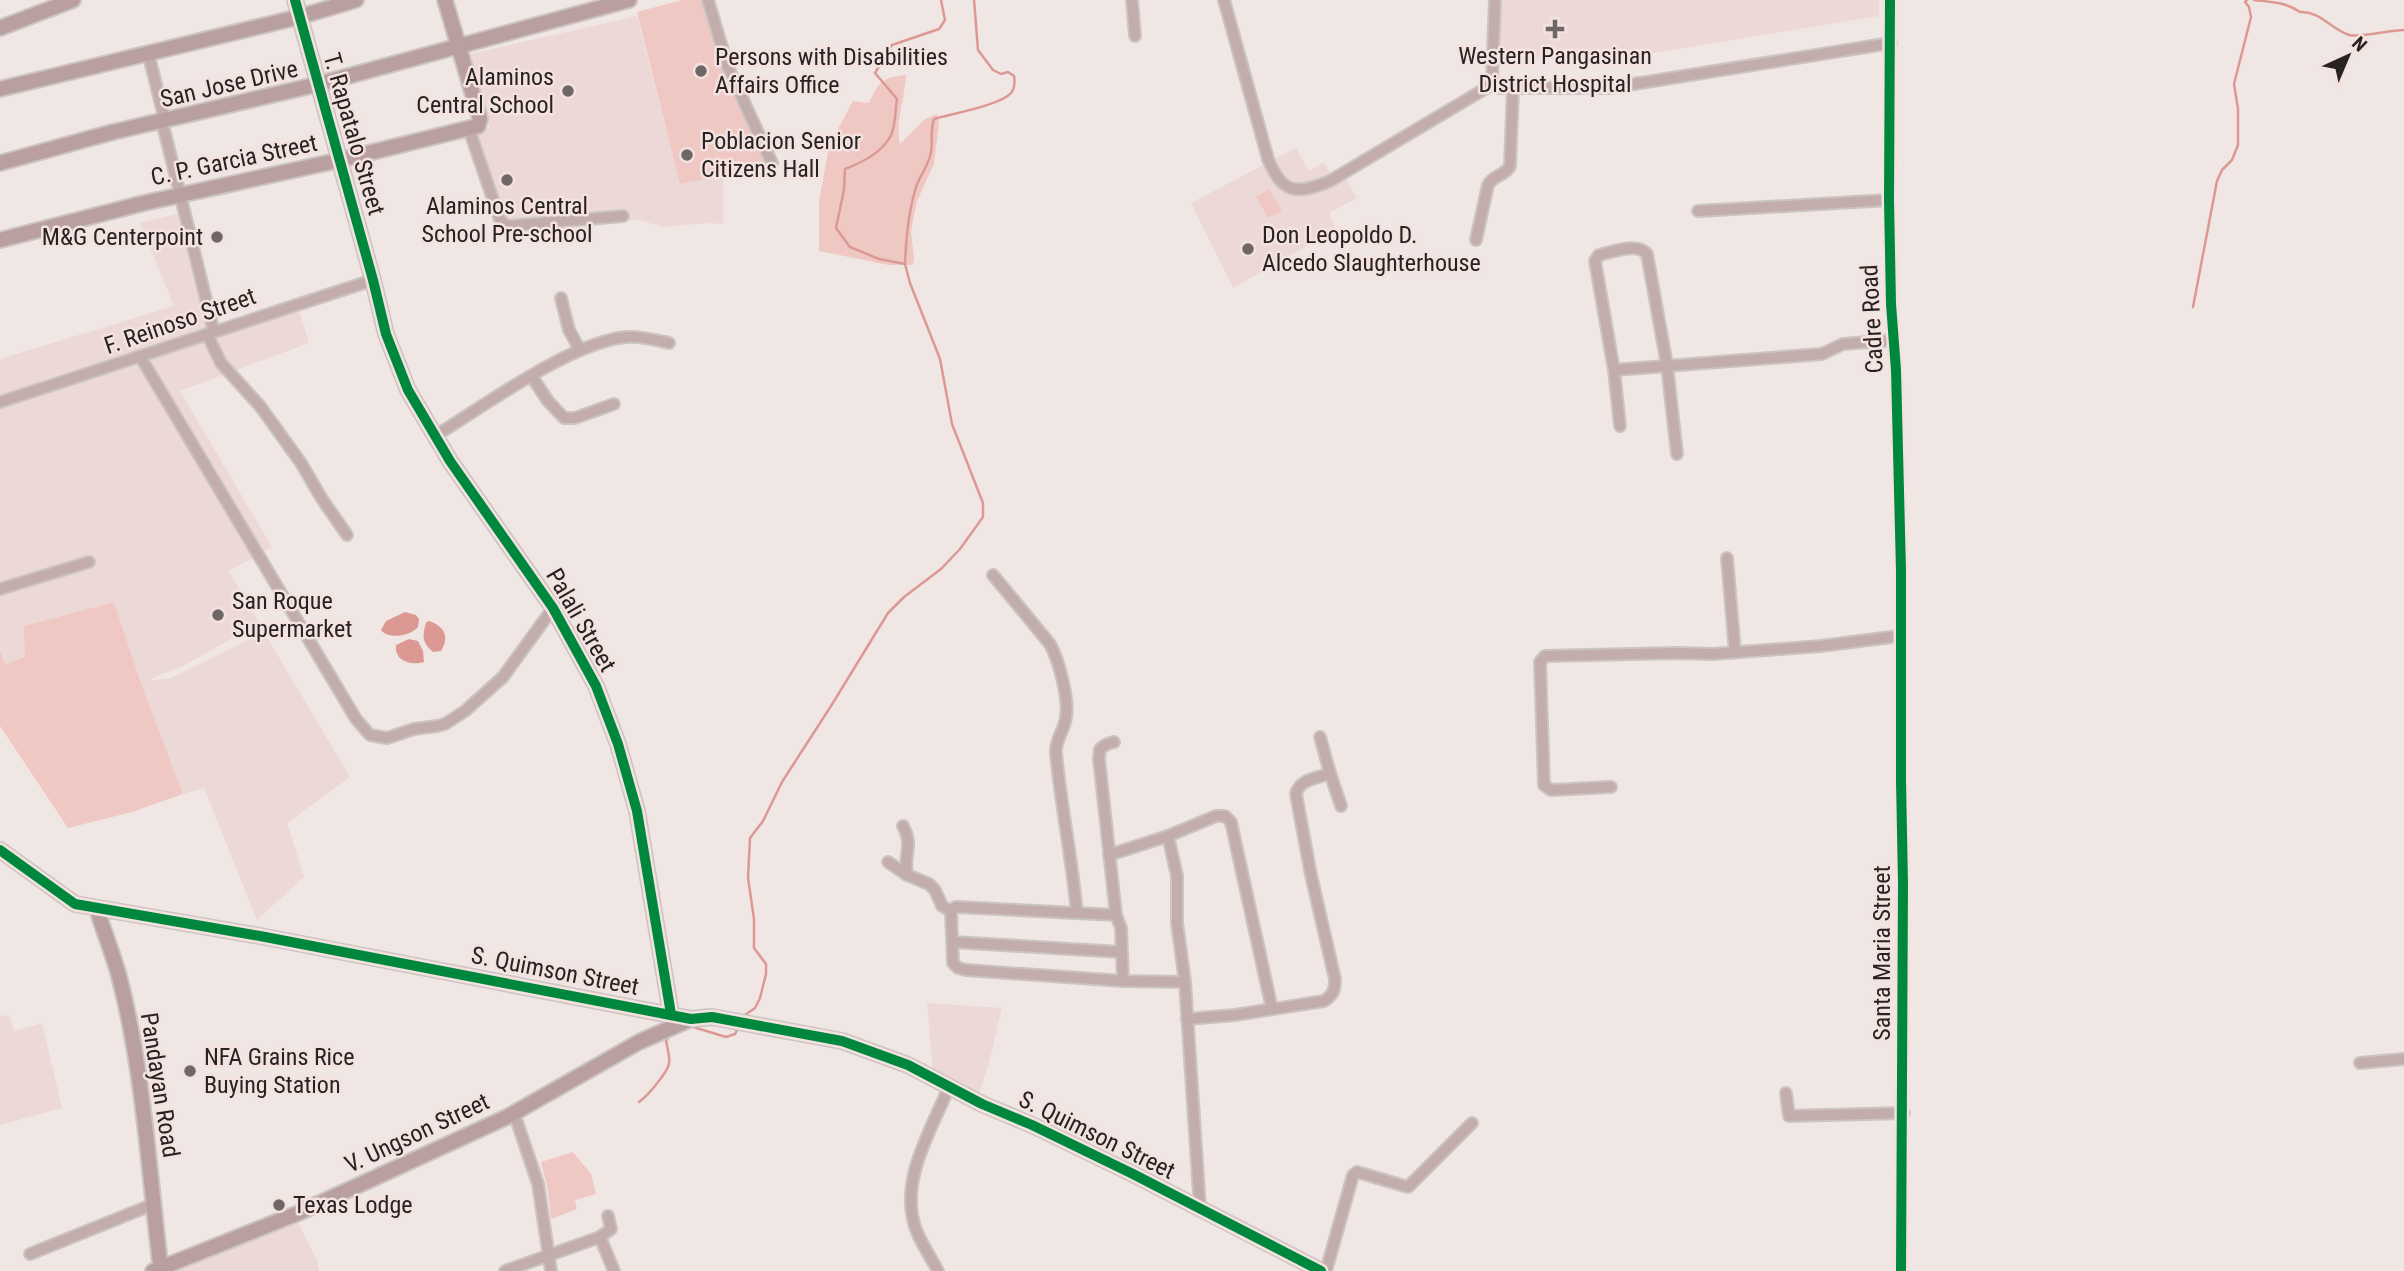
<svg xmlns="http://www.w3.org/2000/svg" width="2404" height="1271" font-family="'Roboto Condensed',sans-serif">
	<rect width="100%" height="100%" fill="#f0e6e4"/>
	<g fill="#ecd9d7">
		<polygon points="1494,0 1879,0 1879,16 1624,58 1491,60"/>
		<polygon points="637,16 680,183 723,176 723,224 708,223 663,227 639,220 563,223 508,229 471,133 489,127 470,54"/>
		<polygon points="1296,148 1309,171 1324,162 1336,183 1345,178 1357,198 1329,213 1336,229 1233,288 1191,203"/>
		<polygon points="177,214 207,331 0,398 0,359 174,306 140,223"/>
		<polygon points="298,308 309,343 180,391 272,547 229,571 259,623 185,665 146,681 171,678 264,632 350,777 287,823 304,877 257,920 204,788 183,794 141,683 114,602 25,626 26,657 5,664 0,650 0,402"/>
		<polygon points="927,1003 1002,1008 990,1059 975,1106 934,1086"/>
		<polygon points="9,1015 14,1031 42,1023 62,1108 0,1125 0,1016"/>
		<polygon points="295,1216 318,1263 319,1271 160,1271"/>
	</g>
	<g fill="#efc8c4">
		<polygon points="682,0 703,0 721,62 768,167 680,184 637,12"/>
		<path d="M906,75C905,99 895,120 900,144L925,119L937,114L939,124L934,164L917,201L911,231L914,257L913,265H889L819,251V201L829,146L853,101L869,103C879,82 882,77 906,75Z"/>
		<polygon points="1269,189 1282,211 1268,218 1256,197"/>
		<polygon points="114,602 141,683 183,794 132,812 68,828 0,726 0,650 5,664 25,657 24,626"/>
		<polygon points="573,1152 591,1174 596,1194 575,1200 577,1209 551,1219 548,1191 541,1162"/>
	</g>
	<g fill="#dc9993">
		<path d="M405,612L416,615L419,619L418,627C410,636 389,640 381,630L386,621Z"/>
		<path d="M428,621C444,625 450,637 441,651L433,652C422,643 422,636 426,623Z"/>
		<path d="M409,639L418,641L423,651L424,662C411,666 394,661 396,645Z"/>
	</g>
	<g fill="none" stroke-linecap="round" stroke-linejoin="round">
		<g stroke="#dc9993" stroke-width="2.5">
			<path d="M2254,0C2270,2 2286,2 2300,12C2320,11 2331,29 2349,35C2360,38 2389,30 2404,30"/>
			<path d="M905,264C906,238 908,213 916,187C920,175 929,165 931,152C933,140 930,130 934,119C951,114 1001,105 1011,93C1015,88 1015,82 1014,76L1008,72L1001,74L993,70L978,50L974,0"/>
			<polyline points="2193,307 2217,181 2222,170 2232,160 2238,145 2238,109 2234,84 2251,17 2249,7 2245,2 2247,0"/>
			<path d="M742,1017L755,1008L760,998L766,974V964L754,948V919L748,878L750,838L763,821L782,782L831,706L888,613L904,597L941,569L960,549L983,517V503L952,424L940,359L910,283L905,264L879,259L850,247L836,228L844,190L845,169C861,163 881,153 890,137C896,128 895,110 897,99L875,73L892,45L939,29L945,20L941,0"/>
			<polyline points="690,1026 726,1037 735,1034 737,1030"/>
			<path d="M639,1102C647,1096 652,1090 658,1082C672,1065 671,1062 666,1041L670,1035"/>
		</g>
		<g stroke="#cbc4c2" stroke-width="14">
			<g id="street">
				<polyline points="708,0 728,67 772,163"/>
				<polyline points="1132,0 1135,36"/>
				<path d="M1224,0L1268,159C1282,194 1297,195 1330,181L1493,84"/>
				<polyline points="1495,0 1492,80 1499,88 1609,88 1891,43"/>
				<polyline points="1890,0 1889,200 1891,304 1896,370 1901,571 1901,781 1903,883 1901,1271"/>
				<polyline points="148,52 165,121"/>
				<polyline points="162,121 214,332"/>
				<polyline points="469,129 500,220 507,226 623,216"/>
				<polyline points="1698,211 1889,200"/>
				<path d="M1476,240L1488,185C1493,175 1505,176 1510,166L1513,88"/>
				<polyline points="561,298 569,330 580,350"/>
				<polyline points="207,334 221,363 260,406 301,463 322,499 347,535"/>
				<polyline points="140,356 356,719 370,735 387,738 414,729 437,726 445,724 465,711 503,677 553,608"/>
				<polyline points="1614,370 1822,354 1843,344 1894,340"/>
				<polyline points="532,377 548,401 564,418 575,418 614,404"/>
				<polyline points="0,402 373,280"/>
				<path d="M1620,426L1614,370L1595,261L1599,255C1613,252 1637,242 1647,254L1667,365L1677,454"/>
				<path d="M435,436C484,406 571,342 626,337C640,336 656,340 669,343"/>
				<polyline points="1727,558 1735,652"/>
				<path d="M993,575L1050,644C1059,661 1069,698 1066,717C1065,730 1055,739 1056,753C1061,806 1072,859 1077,913"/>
				<polyline points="0,589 89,562"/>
				<polyline points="1114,742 1107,744 1100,749 1099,759 1116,915 1121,928 1123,981"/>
				<polyline points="1330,773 1341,806"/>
				<polyline points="1611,787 1551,790 1544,785 1540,662 1545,656 1677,653 1713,654 1821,646 1899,636"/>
				<path d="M903,826C914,847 903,854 907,875"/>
				<polyline points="1168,836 1177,876 1177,923 1185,982 1200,1209"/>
				<polyline points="1109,855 1168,836 1216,816 1225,816 1231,822 1272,1009"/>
				<polyline points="888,862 907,875 929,884 935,890 942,906 951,911"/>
				<polyline points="1116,915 956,907 951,911 953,963 958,968 966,970 1123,981 1185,982"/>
				<polyline points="953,942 1121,952"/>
				<path d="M1187,1019L1235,1015L1324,1001C1333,995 1335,990 1335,979L1311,875L1296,794C1300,778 1318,779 1330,773L1320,737"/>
				<polyline points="2360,1063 2404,1059"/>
				<polyline points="1786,1093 1789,1116 1904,1113"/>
				<polyline points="514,1113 538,1184 551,1271"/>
				<polyline points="600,1237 614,1271"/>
				<polyline points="30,1254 154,1204"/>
				<polyline points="505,1271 600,1237 611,1229 608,1216"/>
				<path d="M938,1271C931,1258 923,1246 917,1232C897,1183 931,1131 949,1087"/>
				<polyline points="1326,1271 1353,1175 1357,1172 1408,1187 1472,1123"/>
			</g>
		</g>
		<g stroke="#cbc4c2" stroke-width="18">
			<g id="secondary">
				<polyline points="295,0 373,280 386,334 408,390 450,461 553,608 596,686 618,744 637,811 671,1014"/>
				<polyline points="0,28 73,0"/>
				<polyline points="0,89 299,17 356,0"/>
				<polyline points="0,163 113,132 319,84 629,0"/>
				<polyline points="0,240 144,203 340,160 478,126 480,119 445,0"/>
				<polyline points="0,850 75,904 260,936 691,1019 712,1017 842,1041 908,1065 982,1104 1032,1125 1133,1174 1321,1271"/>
				<path d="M97,909C104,933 114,956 120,980C144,1074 149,1175 161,1271"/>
				<polyline points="153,1271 296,1214 507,1117 639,1042 691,1019"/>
			</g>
		</g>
		<use href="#street" stroke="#c2adaa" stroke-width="10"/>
		<use href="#secondary" stroke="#b9a09e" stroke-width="14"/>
		<g stroke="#f4e2e0" stroke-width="15">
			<g id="cycleway">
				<polyline points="295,0 373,280 386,334 408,390 450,461 553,608 596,686 618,744 637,811 671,1014"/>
				<polyline points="1890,0 1889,200 1891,304 1896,370 1901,571 1901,781 1903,883 1901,1271"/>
				<polyline points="0,850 75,904 260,936 691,1019 712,1017 842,1041 908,1065 982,1104 1032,1125 1133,1174 1321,1271"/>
			</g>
		</g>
		<use href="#cycleway" stroke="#00873e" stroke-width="10"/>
	</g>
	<g fill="#6e6765" stroke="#f4e2e0" stroke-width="2.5">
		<path d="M1551.5 18.5h7v7h7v7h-7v7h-7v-7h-7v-7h7z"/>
		<circle cx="701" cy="71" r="7"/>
		<circle cx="568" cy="91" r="7"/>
		<circle cx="687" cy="155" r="7"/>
		<circle cx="507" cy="180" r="7"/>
		<circle cx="217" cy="237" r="7"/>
		<circle cx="1248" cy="249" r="7"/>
		<circle cx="218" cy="615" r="7"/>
		<circle cx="190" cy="1071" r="7"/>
		<circle cx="279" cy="1205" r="7"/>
	</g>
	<g text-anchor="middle" stroke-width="5" stroke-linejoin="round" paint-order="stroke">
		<g font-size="24" fill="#282221" stroke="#f4e2e0" text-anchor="start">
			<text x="1555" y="64" text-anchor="middle">Western Pangasinan<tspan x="1555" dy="28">District Hospital</tspan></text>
			<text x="715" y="65">Persons with Disabilities<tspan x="715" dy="28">Affairs Office</tspan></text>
			<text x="554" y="85" text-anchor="end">Alaminos<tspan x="554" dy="28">Central School</tspan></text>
			<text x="701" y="149">Poblacion Senior<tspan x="701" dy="28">Citizens Hall</tspan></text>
			<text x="507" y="214" text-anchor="middle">Alaminos Central<tspan x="507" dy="28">School Pre-school</tspan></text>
			<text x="1262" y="243">Don Leopoldo D.<tspan x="1262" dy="28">Alcedo Slaughterhouse</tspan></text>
			<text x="203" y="245" text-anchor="end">M&amp;G Centerpoint</text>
			<text x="232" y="609">San Roque<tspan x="232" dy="28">Supermarket</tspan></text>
			<text x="204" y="1065">NFA Grains Rice<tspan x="204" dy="28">Buying Station</tspan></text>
			<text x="293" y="1213">Texas Lodge</text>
		</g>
		<g font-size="24" fill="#282221" stroke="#f4e2e0">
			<text transform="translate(229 84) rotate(-13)" y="8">San Jose Drive</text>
			<text transform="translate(354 134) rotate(74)" y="8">T. Rapatalo Street</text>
			<text transform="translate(234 160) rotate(-12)" y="8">C. P. Garcia Street</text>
			<text transform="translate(1872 319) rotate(-93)" y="8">Cadre Road</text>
			<text transform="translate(180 321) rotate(-19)" y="8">F. Reinoso Street</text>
			<text transform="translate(581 620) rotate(60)" y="8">Palali Street</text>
			<text transform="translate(1882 953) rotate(-90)" y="8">Santa Maria Street</text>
			<text transform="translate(555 971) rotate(11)" y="8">S. Quimson Street</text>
			<text transform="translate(160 1085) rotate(81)" y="8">Pandayan Road</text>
			<text transform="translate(417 1133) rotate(-25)" y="8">V. Ungson Street</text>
			<text transform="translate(1097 1135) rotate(26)" y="8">S. Quimson Street</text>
		</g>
	</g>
	<g transform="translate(2348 56) rotate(44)" stroke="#f4e2e0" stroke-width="5" paint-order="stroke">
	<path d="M0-5L12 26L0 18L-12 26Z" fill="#282221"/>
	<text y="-10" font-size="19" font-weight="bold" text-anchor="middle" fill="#282221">N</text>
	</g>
</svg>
